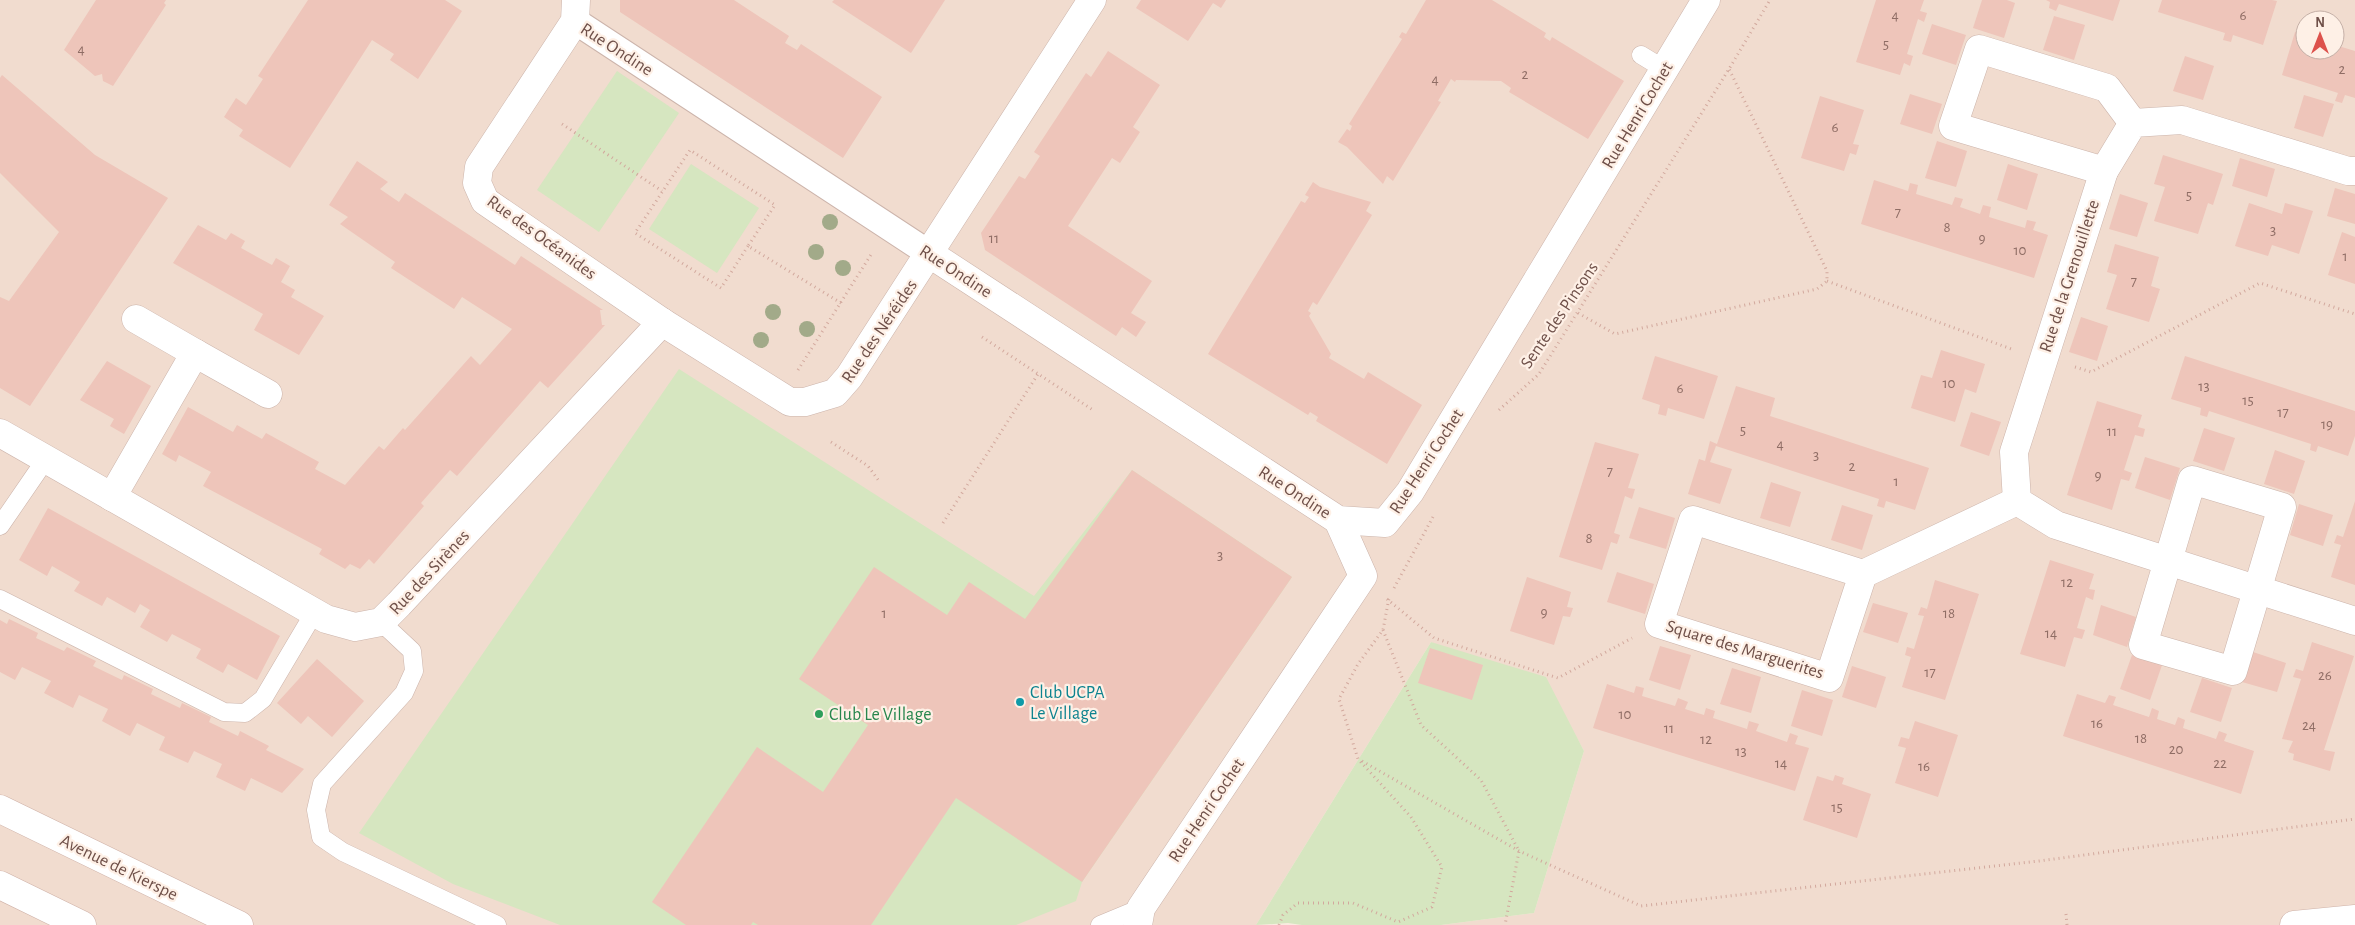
<svg xmlns="http://www.w3.org/2000/svg" width="2355" height="925" font-family="'Alegreya Sans',sans-serif">
	<rect width="100%" height="100%" fill="#faebe0"/>
	<path fill="#f1dccf" fill-rule="evenodd" d="M0,0H2355V925H1441L1534,913L1584,751L1565,716L1431,642L1256,925H0ZM2305,20H2335V50H2305Z"/>
	<g fill="#d6e6c0">
		<polygon points="617,71 679,113 599,232 537,190"/>
		<polygon points="691,164 759,208 717,273 649,229"/>
		<polygon points="679,369 1034,596 1132,470 1292,577 1082,882 1076,901 1016,925 560,925 453,884 359,833"/>
		<polygon points="1431,642 1546,677 1584,751 1534,913 1441,925 1302,925 1288,923 1256,925"/>
	</g>
	<g fill="#eec5ba">
		<polygon points="96,0 166,0 164,3 166,5 113,86 103,81 102,74 95,76 64,50"/>
		<polygon points="308,0 445,0 462,11 418,79 390,60 394,54 372,40 290,168 239,136 243,130 224,117 236,98 246,105 263,79 258,76"/>
		<polygon points="620,0 734,0 789,36 785,43 797,50 801,44 882,97 843,158 620,12"/>
		<polygon points="834,0 945,0 911,53 832,2"/>
		<polygon points="1141,0 1226,0 1221,8 1213,3 1188,41 1136,8"/>
		<polygon points="1426,0 1492,0 1546,33 1544,37 1550,41 1552,37 1624,81 1588,139 1509,92 1511,88 1501,81 1456,80 1455,82 1451,79 1438,101 1441,102 1393,181 1387,176 1383,184 1347,147 1338,142 1347,129 1350,131 1352,126 1349,124 1402,39 1399,37 1402,32 1406,34"/>
		<polygon points="1876,0 1924,0 1920,11 1927,13 1924,22 1918,19 1907,54 1913,56 1910,66 1904,63 1900,75 1856,62"/>
		<polygon points="1982,0 2007,0 2015,3 2004,38 1973,28"/>
		<polygon points="2046,0 2120,0 2113,21 2059,4 2056,11 2049,8 2050,2"/>
		<polygon points="2162,0 2272,0 2277,1 2263,45 2233,35 2231,42 2223,40 2225,33 2158,12"/>
		<polygon points="2054,16 2085,25 2074,60 2043,50"/>
		<polygon points="1932,24 1966,35 1956,65 1922,54"/>
		<polygon points="2295,32 2305,35 2305,50 2335,50 2335,45 2355,51 2355,98 2345,95 2342,103 2335,101 2338,93 2282,75"/>
		<polygon points="1108,51 1160,85 1133,127 1140,132 1120,163 1112,158 1068,226 1152,281 1131,313 1146,322 1136,337 1122,327 1116,336 985,250 981,233 1019,176 1025,179 1040,156 1034,152 1086,73 1091,77"/>
		<polygon points="2185,56 2214,66 2203,100 2173,91"/>
		<polygon points="2,75 95,155 168,198 30,406 0,388 0,297 9,301 59,232 0,173 0,78"/>
		<polygon points="1910,94 1942,104 1932,134 1900,124"/>
		<polygon points="2304,95 2334,104 2323,137 2294,128"/>
		<polygon points="1820,96 1864,110 1853,144 1859,145 1856,155 1850,153 1844,171 1801,158"/>
		<polygon points="1937,141 1967,151 1956,187 1925,178"/>
		<polygon points="2163,155 2223,174 2213,205 2208,203 2198,234 2154,221 2165,187 2154,184"/>
		<polygon points="2240,158 2275,169 2267,197 2232,186"/>
		<polygon points="357,161 388,182 380,189 399,202 405,193 515,265 521,256 603,310 600,310 602,325 605,325 548,388 540,381 457,476 450,470 421,503 424,506 374,564 369,559 360,569 350,564 345,569 319,554 322,549 203,486 211,472 179,455 176,462 162,454 188,407 233,432 237,425 262,439 266,433 319,462 315,469 345,485 379,446 384,450 403,428 405,430 471,356 480,365 512,329 462,297 454,309 391,268 395,262 340,224 348,217 329,205"/>
		<polygon points="2008,164 2038,174 2027,210 1997,200"/>
		<polygon points="1874,180 1908,191 1910,183 1918,185 1916,194 1952,205 1955,197 1963,199 1960,207 1980,214 1983,205 1991,207 1989,217 2025,228 2027,220 2036,222 2033,230 2048,235 2034,278 1861,224"/>
		<polygon points="1313,182 1320,187 1371,202 1366,211 1372,215 1317,305 1313,302 1308,311 1311,313 1309,316 1331,354 1329,358 1364,379 1368,372 1422,405 1387,464 1316,421 1318,417 1310,412 1308,415 1208,354 1301,201 1305,203 1309,197 1305,195"/>
		<polygon points="2335,188 2355,194 2355,224 2327,216"/>
		<polygon points="2120,194 2148,203 2137,237 2109,229"/>
		<polygon points="2249,203 2282,214 2285,203 2313,211 2299,254 2272,245 2268,256 2235,246"/>
		<polygon points="198,225 226,240 231,233 245,241 241,248 272,265 276,258 290,266 281,282 295,290 291,297 324,316 299,355 254,330 263,314 173,263"/>
		<polygon points="2342,232 2355,237 2355,284 2328,275"/>
		<polygon points="2115,244 2159,257 2151,286 2160,289 2149,322 2106,309 2117,275 2107,272"/>
		<polygon points="2081,317 2108,326 2097,361 2069,352"/>
		<polygon points="1941,350 1985,364 1976,393 1965,389 1955,422 1911,408 1921,375 1932,378"/>
		<polygon points="1655,356 1718,376 1704,419 1668,408 1666,416 1658,414 1660,405 1642,399"/>
		<polygon points="2185,356 2355,411 2355,436 2348,456 2318,446 2316,452 2310,450 2311,444 2209,411 2207,417 2200,415 2201,408 2171,399"/>
		<polygon points="107,361 151,386 124,434 110,426 114,419 80,400"/>
		<polygon points="1736,386 1775,398 1770,416 1929,468 1915,510 1886,501 1884,508 1877,506 1879,499 1716,446 1710,462 1732,469 1720,504 1688,494 1699,459 1705,461 1710,441 1717,444"/>
		<polygon points="2097,401 2142,415 2138,427 2145,429 2143,437 2135,435 2124,470 2132,473 2129,481 2121,479 2112,510 2067,495"/>
		<polygon points="1971,412 2001,422 1989,456 1960,446"/>
		<polygon points="2204,428 2235,438 2224,471 2193,461"/>
		<polygon points="1595,442 1639,454 1628,488 1635,489 1632,499 1625,496 1614,533 1620,535 1617,544 1611,542 1602,570 1559,557"/>
		<polygon points="2275,450 2305,461 2294,494 2264,484"/>
		<polygon points="2145,457 2180,468 2170,500 2135,488"/>
		<polygon points="1132,470 1292,577 1082,882 956,798 871,925 758,925 753,922 751,925 686,925 652,902 757,747 823,792 868,725 799,679 874,567 947,615 969,582 1025,619"/>
		<polygon points="1771,482 1801,492 1790,527 1760,518"/>
		<polygon points="2355,501 2355,585 2331,577 2341,545 2334,543 2337,535 2343,537"/>
		<polygon points="2299,504 2333,515 2323,546 2290,535"/>
		<polygon points="1842,505 1873,515 1862,550 1831,540"/>
		<polygon points="1639,507 1675,518 1666,549 1629,538"/>
		<polygon points="48,508 280,636 257,680 228,664 223,673 196,658 201,649 172,634 167,642 140,627 150,610 140,604 135,613 107,597 102,606 74,591 80,582 52,566 47,576 19,560"/>
		<polygon points="2050,560 2094,574 2089,589 2095,590 2093,600 2086,597 2077,628 2085,630 2082,639 2074,637 2065,667 2020,654"/>
		<polygon points="1617,572 1654,584 1645,614 1607,602"/>
		<polygon points="1527,577 1571,592 1567,607 1573,608 1570,617 1563,616 1554,645 1510,631"/>
		<polygon points="1935,580 1979,594 1945,700 1902,687 1911,657 1905,655 1907,647 1914,649 1924,616 1918,615 1921,607 1927,609"/>
		<polygon points="1873,603 1908,613 1898,643 1863,632"/>
		<polygon points="2101,605 2136,617 2127,647 2093,635"/>
		<polygon points="9,619 38,633 36,638 64,651 67,647 96,661 93,666 122,680 124,675 153,689 151,694 180,708 182,703 211,717 209,722 238,736 240,731 269,746 266,750 304,769 282,793 251,778 245,791 216,777 222,764 194,751 188,763 159,750 165,737 137,723 130,736 102,721 108,709 79,695 73,708 44,693 51,681 22,667 15,680 0,672 0,620 7,624"/>
		<polygon points="2312,642 2354,656 2324,750 2335,752 2330,771 2293,760 2294,754 2288,752 2293,741 2282,739 2301,679 2293,677 2296,669 2303,671"/>
		<polygon points="1660,646 1691,655 1680,690 1649,680"/>
		<polygon points="1430,648 1483,665 1472,700 1418,683"/>
		<polygon points="2253,652 2286,663 2277,692 2242,682"/>
		<polygon points="2132,655 2162,665 2150,700 2120,689"/>
		<polygon points="317,659 364,701 332,737 308,716 301,724 277,703"/>
		<polygon points="1852,666 1886,677 1876,708 1842,697"/>
		<polygon points="1732,668 1761,677 1751,713 1720,704"/>
		<polygon points="2202,678 2232,688 2221,722 2190,712"/>
		<polygon points="1607,684 1634,693 1636,686 1644,688 1642,696 1675,706 1678,698 1688,702 1685,709 1704,715 1706,708 1715,711 1713,718 1747,729 1749,721 1759,724 1756,731 1787,742 1790,733 1798,736 1795,744 1809,748 1795,791 1593,728"/>
		<polygon points="1802,690 1833,700 1822,736 1791,726"/>
		<polygon points="2077,694 2105,703 2109,695 2116,697 2113,705 2149,717 2152,708 2159,711 2157,719 2175,725 2178,717 2185,720 2183,728 2216,739 2219,731 2227,734 2224,741 2254,751 2241,794 2063,736"/>
		<polygon points="1915,721 1958,735 1938,797 1895,783 1906,748 1898,746 1901,737 1909,739"/>
		<polygon points="1835,775 1844,778 1842,784 1871,794 1857,838 1803,820 1817,776 1833,781"/>
	</g>
	<g fill="none" stroke-linecap="round" stroke-linejoin="round">
		<g stroke="#ccb4ab" stroke-width="19">
			<g id="service">
				<polyline points="1641,55 1664,69"/>
				<polyline points="0,526 46,459"/>
				<polyline points="0,599 224,712 245,713 263,699 314,613"/>
				<polyline points="381,622 412,651 414,671 404,693 322,784 316,810 321,837 343,852 497,925"/>
				<polyline points="1100,925 1141,908"/>
			</g>
		</g>
		<g stroke="#ccb4ab" stroke-width="28">
			<polyline id="pedestrian" points="575,21 930,254"/>
		</g>
		<g stroke="#ccb4ab" stroke-width="29">
			<g id="minor">
				<polyline points="576,0 575,21 479,167 477,183 485,201 662,322 790,402 805,402 835,393 849,377 1092,0"/>
				<polyline points="2104,171 1953,126 1979,49 2107,88 2133,123"/>
				<polyline points="2355,171 2348,171 2182,120 2133,123 2104,171 2014,452 2017,501 2056,525 2355,621"/>
				<polyline points="930,254 1338,520 1385,523 1410,492 1706,0"/>
				<polyline points="136,319 195,353"/>
				<polyline points="0,433 326,619 355,627 381,622 399,604 662,322"/>
				<polygon points="2192,480 2282,507 2233,671 2143,645"/>
				<polyline points="112,497 195,353 268,394"/>
				<polyline points="1863,574 1829,678 1659,624 1693,520 1863,574 2017,501"/>
				<polyline points="1138,925 1141,908 1363,576 1338,520"/>
			</g>
		</g>
		<g stroke="#cfb2a8" stroke-width="29">
			<g id="secondary">
				<polyline points="0,809 239,925"/>
				<polyline points="0,885 82,925"/>
				<polyline points="2294,925 2355,919"/>
			</g>
		</g>
		<g stroke="#d2a89d" stroke-width="3" stroke-dasharray="1 4" stroke-linecap="butt">
			<polyline points="562,124 662,191"/>
			<polyline points="748,246 721,288 635,233 690,150 775,205 748,246 841,303"/>
			<polyline points="1827,281 2014,350"/>
			<polyline points="1578,313 1615,334 1817,289 1827,281 1827,271 1729,69"/>
			<polyline points="982,337 1093,410"/>
			<polyline points="2075,367 2091,372 2260,283 2355,314"/>
			<polyline points="798,370 872,253"/>
			<polyline points="1499,410 1539,374 1729,69 1770,0"/>
			<polyline points="831,442 868,466 879,481"/>
			<polyline points="943,523 1038,374"/>
			<polyline points="1394,588 1433,517"/>
			<polyline points="1387,599 1434,638 1558,678 1632,638"/>
			<polyline points="1383,630 1421,725 1481,780 1519,851 1505,925"/>
			<polyline points="1362,761 1519,851 1641,906 2039,861 2355,819"/>
			<polyline points="2066,914 2067,925"/>
			<polyline points="1279,925 1283,915 1298,903 1353,903 1398,922 1432,907 1442,867 1411,817 1358,759 1339,699 1358,664 1383,630 1389,598"/>
		</g>
		<use href="#service" stroke="#fff" stroke-width="18"/>
		<use href="#pedestrian" stroke="#fff" stroke-width="26"/>
		<use href="#minor" stroke="#fff" stroke-width="28"/>
		<use href="#secondary" stroke="#fff" stroke-width="28"/>
	</g>
	<g fill="#a2aa89">
		<circle cx="830" cy="222" r="8"/>
		<circle cx="816" cy="252" r="8"/>
		<circle cx="843" cy="268" r="8"/>
		<circle cx="773" cy="312" r="8"/>
		<circle cx="807" cy="329" r="8"/>
		<circle cx="761" cy="340" r="8"/>
	</g>
	<circle fill="#0f9aa8" stroke="#fef0e6" stroke-width="2" cx="1020" cy="702" r="5"/>
	<circle fill="#2e9e5b" stroke="#fef0e6" stroke-width="2" cx="819" cy="714" r="5"/>
	<g text-anchor="middle" stroke-width="4.5" stroke-linejoin="round" paint-order="stroke">
		<g font-size="15" fill="#8f6d65">
			<text x="1895" y="20">4</text>
			<text x="2243" y="20">6</text>
			<text x="1886" y="49">5</text>
			<text x="81" y="54">4</text>
			<text x="2342" y="74">2</text>
			<text x="1525" y="79">2</text>
			<text x="1435" y="84">4</text>
			<text x="1835" y="132">6</text>
			<text x="2189" y="200">5</text>
			<text x="1898" y="217">7</text>
			<text x="1947" y="232">8</text>
			<text x="2273" y="235">3</text>
			<text x="994" y="243">11</text>
			<text x="1982" y="243">9</text>
			<text x="2020" y="255">10</text>
			<text x="2345" y="261">1</text>
			<text x="2134" y="286">7</text>
			<text x="1949" y="388">10</text>
			<text x="2204" y="391">13</text>
			<text x="1680" y="393">6</text>
			<text x="2248" y="405">15</text>
			<text x="2283" y="417">17</text>
			<text x="2327" y="429">19</text>
			<text x="1743" y="435">5</text>
			<text x="2112" y="436">11</text>
			<text x="1780" y="449">4</text>
			<text x="1816" y="460">3</text>
			<text x="1852" y="471">2</text>
			<text x="1610" y="476">7</text>
			<text x="2098" y="480">9</text>
			<text x="1896" y="486">1</text>
			<text x="1589" y="543">8</text>
			<text x="1220" y="560">3</text>
			<text x="2067" y="587">12</text>
			<text x="1544" y="617">9</text>
			<text x="884" y="618">1</text>
			<text x="1949" y="618">18</text>
			<text x="2051" y="638">14</text>
			<text x="1930" y="677">17</text>
			<text x="2325" y="680">26</text>
			<text x="1625" y="719">10</text>
			<text x="2097" y="728">16</text>
			<text x="2309" y="730">24</text>
			<text x="1669" y="733">11</text>
			<text x="2141" y="743">18</text>
			<text x="1706" y="744">12</text>
			<text x="2176" y="754">20</text>
			<text x="1741" y="756">13</text>
			<text x="1781" y="768">14</text>
			<text x="2220" y="768">22</text>
			<text x="1924" y="771">16</text>
			<text x="1837" y="812">15</text>
		</g>
		<g font-size="18" fill="#6f5049" stroke="#fef0e6">
			<text transform="translate(617 49) rotate(33)" y="6">Rue Ondine</text>
			<text transform="translate(1637 115) rotate(-59)" y="6">Rue Henri Cochet</text>
			<text transform="translate(542 237) rotate(36)" y="6">Rue des Océanides</text>
			<text transform="translate(956 271) rotate(33)" y="6">Rue Ondine</text>
			<text transform="translate(2069 276) rotate(-72)" y="6">Rue de la Grenouillette</text>
			<text transform="translate(1559 315) rotate(-56)" y="6">Sente des Pinsons</text>
			<text transform="translate(879 331) rotate(-56)" y="6">Rue des Néréides</text>
			<text transform="translate(1426 461) rotate(-57)" y="6">Rue Henri Cochet</text>
			<text transform="translate(1295 492) rotate(33)" y="6">Rue Ondine</text>
			<text transform="translate(429 572) rotate(-47)" y="6">Rue des Sirènes</text>
			<text transform="translate(1745 649) rotate(17)" y="6">Square des Marguerites</text>
			<text transform="translate(1206 810) rotate(-56)" y="6">Rue Henri Cochet</text>
			<text transform="translate(119 867) rotate(26)" y="6">Avenue de Kierspe</text>
		</g>
		<g font-size="18" fill="#0d838f" stroke="#fef0e6" text-anchor="start">
			<text x="1030" y="698">Club UCPA<tspan x="1030" dy="21">Le Village</tspan></text>
		</g>
		<g font-size="18" fill="#27864d" stroke="#fef0e6" text-anchor="start">
			<text x="829" y="720">Club Le Village</text>
		</g>
	</g>
	<g transform="translate(2320 35)"><circle r="24" fill="#fef0e6" stroke="#c5b0a7"/>
	<path d="M0-4L9 19L0 12L-9 19Z" fill="#dd524c"/>
	<text y="-8" font-size="14" font-weight="bold" text-anchor="middle" fill="#6f5049">N</text>
	</g>
</svg>
